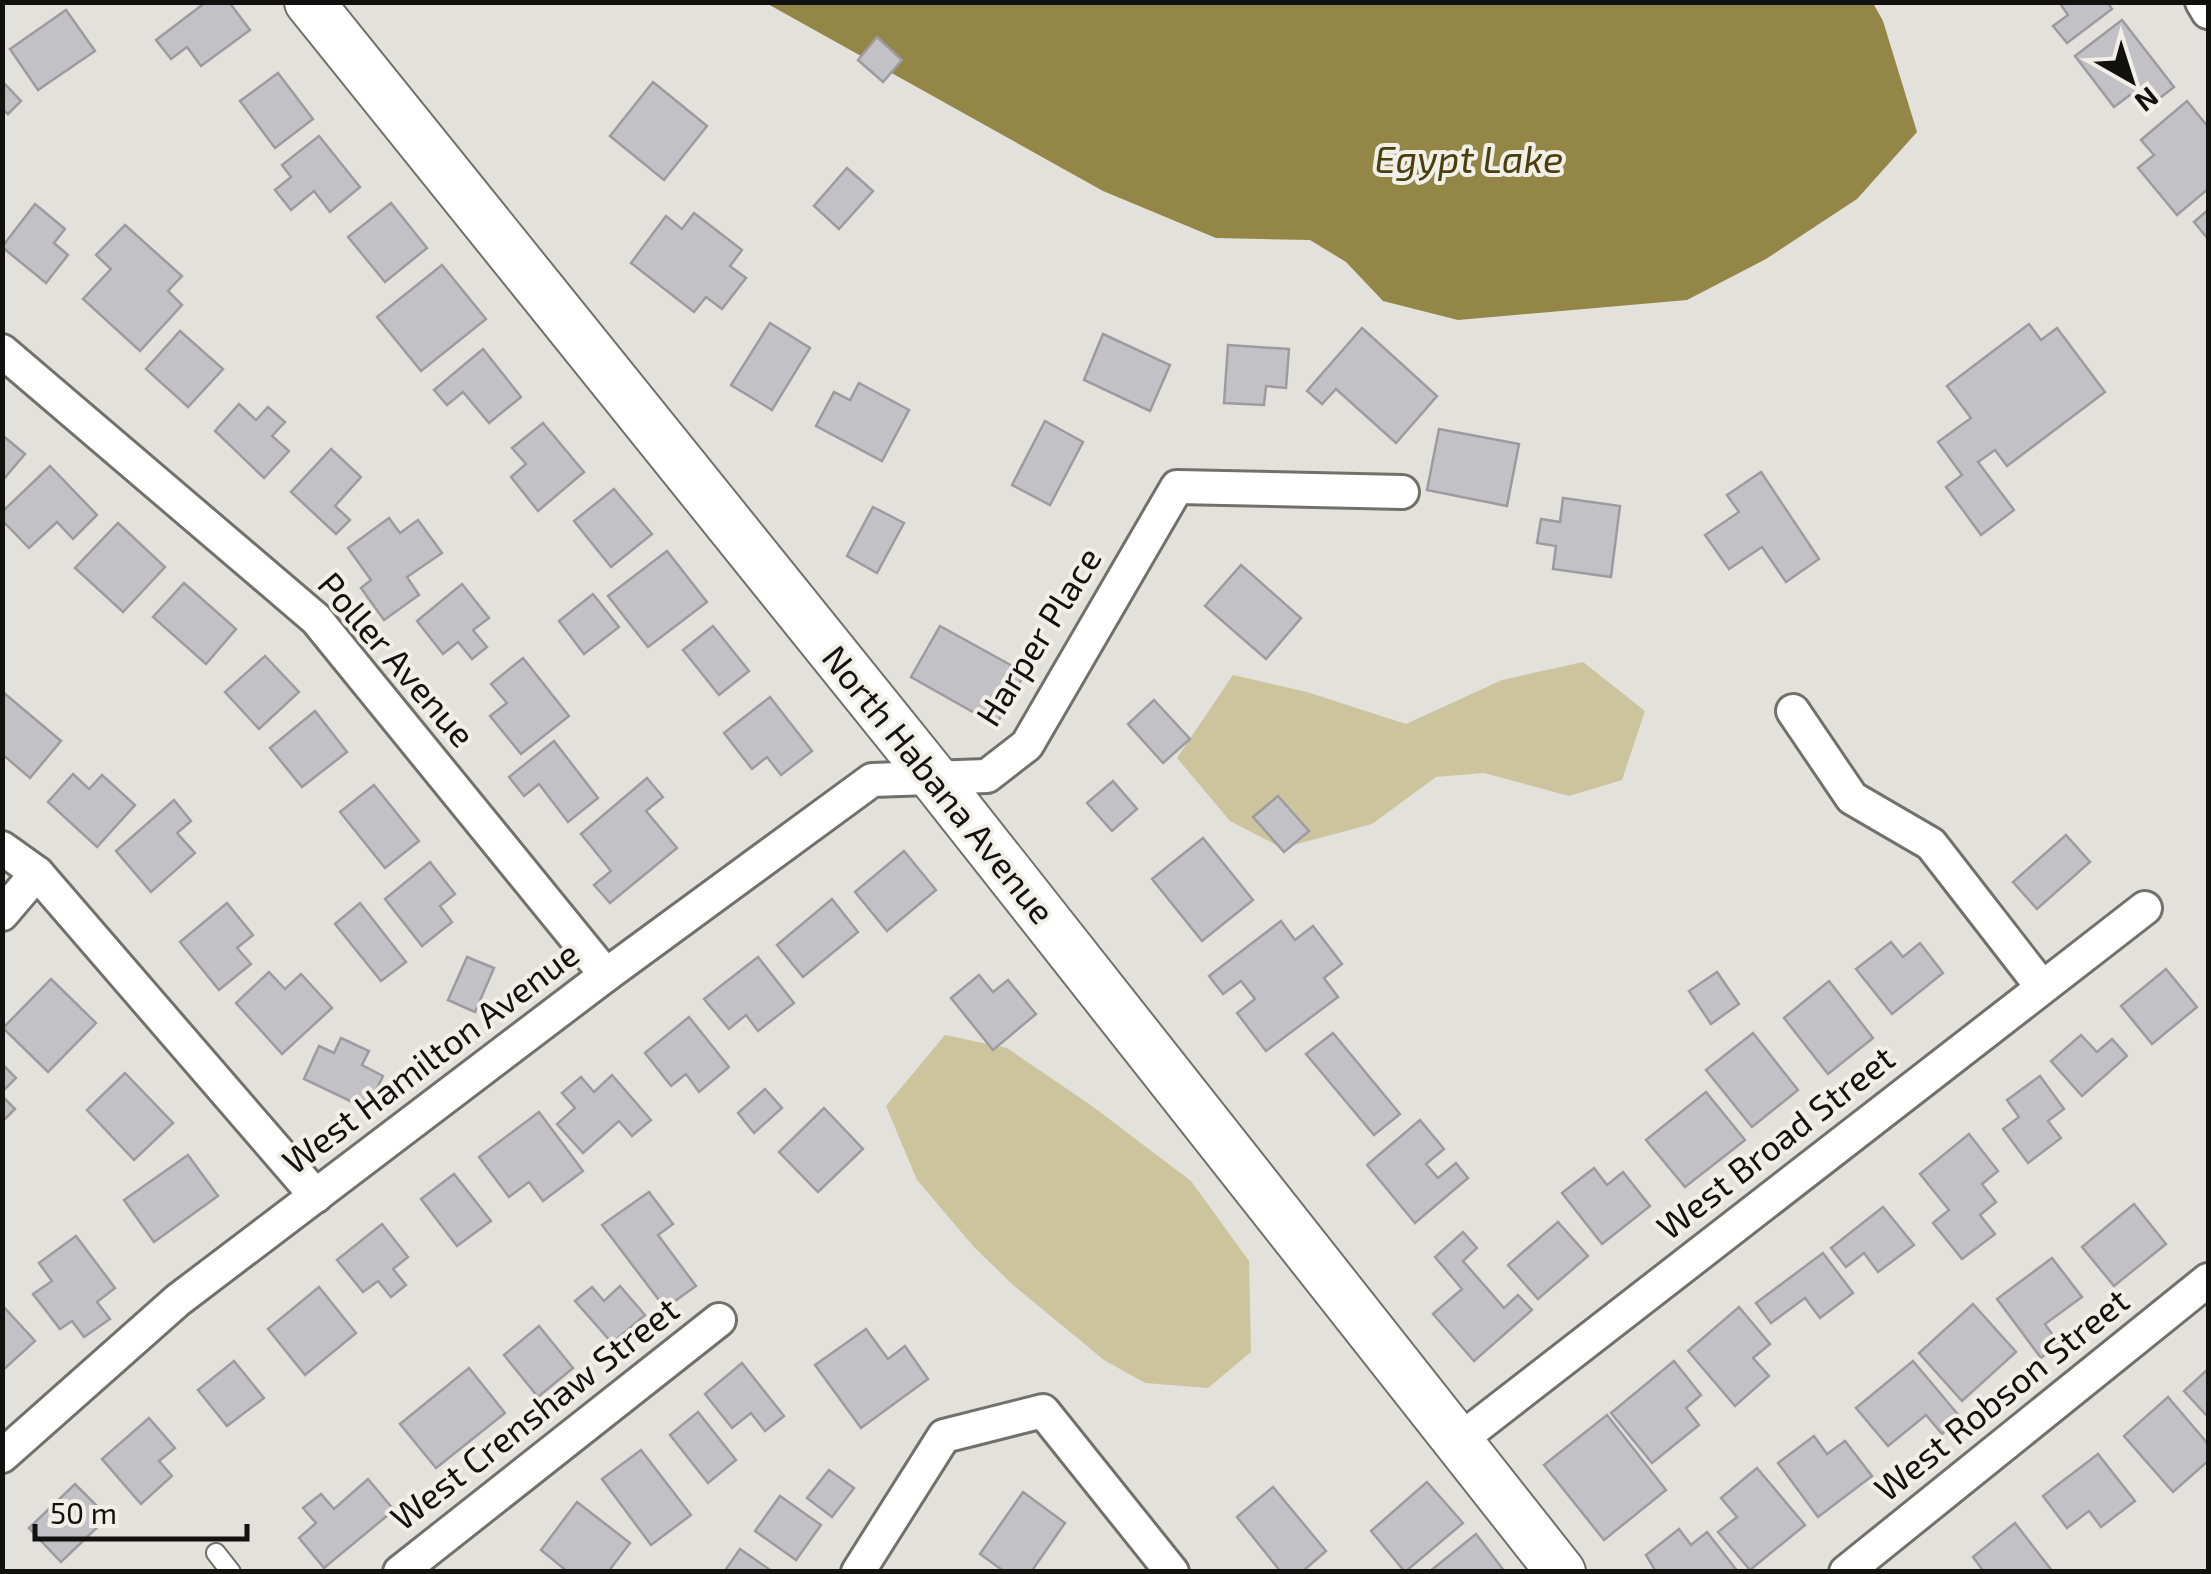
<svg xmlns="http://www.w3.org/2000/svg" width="2211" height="1574" font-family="'Exo 2',sans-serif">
	<rect width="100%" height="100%" fill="#e3e1db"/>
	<g fill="#ccc49d">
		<polygon points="1583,662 1645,711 1622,780 1569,796 1484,773 1436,777 1372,824 1282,848 1230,821 1177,758 1233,675 1307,692 1406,724 1502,680"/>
		<polygon points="945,1035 1007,1048 1092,1106 1191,1181 1249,1261 1251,1352 1208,1388 1145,1383 1104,1360 1013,1285 974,1247 917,1180 886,1106"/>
	</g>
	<polygon fill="#938647" points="766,3 1873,3 1883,21 1917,132 1857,199 1766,259 1687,300 1458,320 1383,301 1346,262 1310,240 1216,238 1103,191"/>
	<g fill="#c2c1c6" stroke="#9c9ba0" stroke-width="2.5">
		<polygon points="206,2 229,2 250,30 201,66 187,47 171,59 156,40"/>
		<polygon points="2059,2 2107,2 2112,9 2067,43 2053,26 2068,15"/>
		<polygon points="66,10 95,51 38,90 10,49"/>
		<polygon points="2122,20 2174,87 2143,111 2130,95 2114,107 2075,56"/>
		<polygon points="877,37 902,60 883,82 858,60"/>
		<polygon points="278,73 313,119 275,148 240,101"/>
		<polygon points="2,81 21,101 8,114 2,109"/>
		<polygon points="653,82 707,126 664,180 610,136"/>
		<polygon points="2187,101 2208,127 2208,189 2177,215 2138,168 2154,155 2141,140"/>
		<polygon points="319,136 360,187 330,212 314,191 291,210 275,190 291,177 282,165"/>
		<polygon points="847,168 873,191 839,229 814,206"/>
		<polygon points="391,203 427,248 385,282 348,237"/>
		<polygon points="35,204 65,229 54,243 68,255 46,283 2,247"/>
		<polygon points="2208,210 2208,239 2194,222"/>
		<polygon points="694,213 742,250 730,266 746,278 722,309 706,297 694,312 631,263 666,216 682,229"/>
		<polygon points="125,225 182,276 168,291 182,305 140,351 83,299 111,269 96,255"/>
		<polygon points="442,265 486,319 421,371 377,317"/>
		<polygon points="770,323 810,348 772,410 731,385"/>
		<polygon points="2029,324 2041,340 2057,328 2105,392 2007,466 1995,450 1978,462 2014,510 1981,535 1946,487 1962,475 1938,442 1971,418 1947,386"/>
		<polygon points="1362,328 1437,396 1396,443 1336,389 1322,404 1307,391"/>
		<polygon points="180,331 223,369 188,407 146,369"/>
		<polygon points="1103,334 1170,365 1150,411 1084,380"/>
		<polygon points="1228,345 1289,349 1286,388 1266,386 1264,405 1224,403"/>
		<polygon points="483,349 521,397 489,423 463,392 447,405 434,390"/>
		<polygon points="859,383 909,410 882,461 816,426 834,392 850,400"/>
		<polygon points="239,404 256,420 268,407 285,422 272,436 289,451 264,478 215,431"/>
		<polygon points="1045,421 1083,442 1050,505 1012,485"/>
		<polygon points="543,423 584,472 538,511 511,477 526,464 512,448"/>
		<polygon points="1439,429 1519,444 1507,506 1427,490"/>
		<polygon points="2,435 25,454 2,481"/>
		<polygon points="331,449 361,477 335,506 350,520 336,534 291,492"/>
		<polygon points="50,466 97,515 73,539 57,522 29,548 2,520 2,512"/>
		<polygon points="1761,472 1819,559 1786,582 1762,547 1729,569 1705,535 1739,512 1727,495"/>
		<polygon points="614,489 652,534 611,567 574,521"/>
		<polygon points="1563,498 1620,506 1611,577 1553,569 1556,546 1537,543 1541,519 1560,522"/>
		<polygon points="873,507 904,523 877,573 847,556"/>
		<polygon points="389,518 400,533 418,520 442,553 407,577 419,595 384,620 361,588 371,580 348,548"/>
		<polygon points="118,523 165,567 123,612 75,568"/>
		<polygon points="667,551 707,602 648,647 608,596"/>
		<polygon points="1241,565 1301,618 1266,659 1205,606"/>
		<polygon points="184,583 236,629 206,664 153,617"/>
		<polygon points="462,584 489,618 473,630 487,647 472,659 458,642 443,654 417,621"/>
		<polygon points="593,594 619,627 584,654 559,621"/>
		<polygon points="713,626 749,671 719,695 683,650"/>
		<polygon points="940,626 1025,673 996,725 911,677"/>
		<polygon points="265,656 299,692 259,729 225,692"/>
		<polygon points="523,658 569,716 521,754 490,716 507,703 491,684"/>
		<polygon points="4,693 61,741 30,778 2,754"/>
		<polygon points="770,697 812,751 781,775 767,757 752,769 724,733"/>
		<polygon points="1154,700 1190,739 1163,763 1128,724"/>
		<polygon points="315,711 347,752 302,787 270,748"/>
		<polygon points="554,741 598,798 568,822 539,784 524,796 509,777"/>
		<polygon points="73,774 89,789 102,775 135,805 97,847 48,802"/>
		<polygon points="647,778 663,797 646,811 677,848 610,903 594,885 611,871 581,834"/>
		<polygon points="1113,781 1137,809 1112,831 1087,803"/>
		<polygon points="374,785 419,841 385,868 340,812"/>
		<polygon points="1278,796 1309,831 1284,852 1253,817"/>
		<polygon points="174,800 191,821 177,833 195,853 151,892 116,851"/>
		<polygon points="2066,835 2090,862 2037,909 2013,882"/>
		<polygon points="1203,838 1253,900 1202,941 1152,879"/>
		<polygon points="904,851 936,890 887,931 855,892"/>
		<polygon points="430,862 455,894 440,906 452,922 422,946 385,899"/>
		<polygon points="832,899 858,932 803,977 777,945"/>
		<polygon points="227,903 253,935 237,948 251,964 219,990 180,942"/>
		<polygon points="360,903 406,962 381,981 335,924"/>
		<polygon points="1281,921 1295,940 1313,926 1342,964 1324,978 1338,997 1266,1051 1237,1013 1255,999 1241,981 1223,994 1209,976"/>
		<polygon points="1891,942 1903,957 1920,943 1943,973 1892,1014 1856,969"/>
		<polygon points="467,957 494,968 475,1012 448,1000"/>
		<polygon points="758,957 794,1003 758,1031 746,1015 729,1029 704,999"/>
		<polygon points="2166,969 2197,1007 2152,1044 2121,1006"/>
		<polygon points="269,972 285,989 301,974 332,1008 282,1054 236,1003"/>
		<polygon points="1717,972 1739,1004 1711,1024 1689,991"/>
		<polygon points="979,975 993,992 1008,980 1036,1014 993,1050 951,998"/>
		<polygon points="51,979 96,1023 48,1072 3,1028"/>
		<polygon points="1829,981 1873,1038 1828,1074 1784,1018"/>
		<polygon points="689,1017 729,1067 699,1092 686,1074 671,1086 645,1053"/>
		<polygon points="1333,1033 1400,1114 1374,1135 1306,1054"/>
		<polygon points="1753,1033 1798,1090 1752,1127 1706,1070"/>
		<polygon points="2081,1035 2097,1052 2112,1039 2127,1056 2082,1096 2051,1061"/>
		<polygon points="341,1038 369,1051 362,1065 383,1076 367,1109 304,1079 319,1046 334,1053"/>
		<polygon points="2,1064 16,1078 2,1092"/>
		<polygon points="125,1073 173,1123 134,1160 87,1110"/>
		<polygon points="612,1075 651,1120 632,1136 619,1121 583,1153 557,1124 575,1108 562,1093 581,1077 594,1092"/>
		<polygon points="2040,1076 2064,1109 2048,1121 2061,1138 2028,1163 2003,1129 2019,1117 2007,1100"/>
		<polygon points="765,1089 782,1108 754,1133 738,1113"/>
		<polygon points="1706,1092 1745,1140 1685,1187 1646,1140"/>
		<polygon points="2,1096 15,1109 2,1122"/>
		<polygon points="824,1108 863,1149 818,1192 779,1152"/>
		<polygon points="539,1112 583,1171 543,1201 529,1182 509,1197 479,1157"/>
		<polygon points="1420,1120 1444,1149 1426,1164 1438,1178 1456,1163 1468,1178 1415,1223 1367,1165"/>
		<polygon points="1969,1134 1998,1171 1982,1184 1996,1202 1980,1215 1995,1234 1962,1259 1933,1223 1949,1210 1920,1174"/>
		<polygon points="188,1155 218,1196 154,1242 124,1200"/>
		<polygon points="1594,1168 1607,1185 1623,1172 1650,1206 1602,1244 1562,1193"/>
		<polygon points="454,1174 491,1221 457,1246 421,1199"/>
		<polygon points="649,1192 673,1224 658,1235 696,1286 665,1308 602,1225"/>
		<polygon points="2134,1204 2166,1244 2114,1286 2082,1247"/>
		<polygon points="1883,1207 1914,1245 1878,1272 1864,1253 1846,1267 1831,1248"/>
		<polygon points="1558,1222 1588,1256 1538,1299 1508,1265"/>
		<polygon points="382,1224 408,1257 393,1269 406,1285 391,1297 378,1281 363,1292 337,1260"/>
		<polygon points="1463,1232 1477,1248 1463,1261 1504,1308 1518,1295 1532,1310 1474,1361 1433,1314 1462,1289 1435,1257"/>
		<polygon points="76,1236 115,1288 97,1302 110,1319 84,1337 72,1321 60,1329 33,1294 52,1281 39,1263"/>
		<polygon points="1823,1253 1853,1293 1820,1318 1805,1298 1771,1323 1756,1303"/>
		<polygon points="2052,1258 2082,1297 2045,1324 2059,1344 2041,1358 1997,1299"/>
		<polygon points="620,1286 645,1315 612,1343 575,1301 592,1287 604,1301"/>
		<polygon points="319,1287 356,1333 305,1375 268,1329"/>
		<polygon points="1973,1304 2016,1352 1962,1401 1919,1353"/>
		<polygon points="2,1305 35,1341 2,1371"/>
		<polygon points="1739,1307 1770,1344 1753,1358 1769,1376 1735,1406 1688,1351"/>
		<polygon points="539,1326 573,1368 538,1397 504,1355"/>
		<polygon points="866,1329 888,1359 905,1346 928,1379 861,1428 815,1365"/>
		<polygon points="234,1361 264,1398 227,1426 198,1390"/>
		<polygon points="1674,1361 1701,1395 1686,1408 1699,1425 1652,1463 1611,1413"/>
		<polygon points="1913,1361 1961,1418 1942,1434 1926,1415 1888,1446 1856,1408"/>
		<polygon points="742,1363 784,1416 765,1431 751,1413 732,1428 705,1394"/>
		<polygon points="469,1368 505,1413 436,1468 400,1424"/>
		<polygon points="2208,1369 2208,1417 2184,1391"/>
		<polygon points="2168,1397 2208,1444 2208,1461 2173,1492 2124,1436"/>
		<polygon points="698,1412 736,1460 708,1483 670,1435"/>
		<polygon points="1607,1415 1666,1490 1604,1540 1544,1465"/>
		<polygon points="149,1418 175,1448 159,1461 172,1476 141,1504 102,1459"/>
		<polygon points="1814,1436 1827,1454 1845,1441 1872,1476 1818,1517 1778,1463"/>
		<polygon points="641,1450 691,1515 651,1545 602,1479"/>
		<polygon points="2098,1454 2135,1501 2101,1527 2089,1511 2067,1528 2043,1496"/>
		<polygon points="1757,1468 1805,1525 1750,1570 1718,1532 1737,1517 1721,1498"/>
		<polygon points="829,1470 854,1488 832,1517 807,1498"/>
		<polygon points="368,1479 394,1510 324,1568 299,1538 316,1523 303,1508 321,1494 334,1509"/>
		<polygon points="1427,1482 1463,1523 1405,1572 1371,1531"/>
		<polygon points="75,1484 108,1517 61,1562 29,1528"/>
		<polygon points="1273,1487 1326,1551 1302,1572 1281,1572 1237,1517"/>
		<polygon points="1023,1492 1065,1523 1031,1572 1005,1572 980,1554"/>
		<polygon points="780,1496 821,1525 796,1560 755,1531"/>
		<polygon points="577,1502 630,1543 608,1572 568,1572 541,1550"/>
		<polygon points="2015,1523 2053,1572 1984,1572 1973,1557"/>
		<polygon points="1679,1529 1691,1545 1707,1532 1738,1572 1656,1572 1646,1555"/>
		<polygon points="1476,1534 1505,1572 1429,1572"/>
		<polygon points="740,1549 773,1572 724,1572"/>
	</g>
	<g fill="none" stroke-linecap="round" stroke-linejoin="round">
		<g stroke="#71706b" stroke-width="22">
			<polyline id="lane" points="216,1553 231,1572"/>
		</g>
		<g stroke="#71706b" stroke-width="38">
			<g id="street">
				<polyline points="2202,2 2208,12"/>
				<polyline points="2,351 316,619 606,975"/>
				<polyline points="1793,711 1852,798 1931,844 2042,987"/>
				<polyline points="2,848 37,873 316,1196"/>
				<polyline points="2,914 37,873"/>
				<polyline points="1457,1442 2145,908"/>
				<polyline points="2,1456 178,1300 606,975 872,780 987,776 1027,745 1177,487 1402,492"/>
				<polyline points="400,1572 719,1320"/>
				<polyline points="858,1572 944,1436 1043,1411 1172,1572"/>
				<polyline points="1846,1572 2208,1280"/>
			</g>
		</g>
		<g stroke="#71706b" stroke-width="52">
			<polyline id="secondary" points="309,2 934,778 1561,1572"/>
		</g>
		<use href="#lane" stroke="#fff" stroke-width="18"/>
		<use href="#street" stroke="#fff" stroke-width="32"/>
		<use href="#secondary" stroke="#fff" stroke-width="48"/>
	</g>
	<g text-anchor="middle" stroke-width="8" stroke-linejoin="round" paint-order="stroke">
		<g font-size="35" fill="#11110f" stroke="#f0efe8">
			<text transform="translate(1039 637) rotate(-58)" y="12">Harper Place</text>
			<text transform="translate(396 660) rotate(49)" y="12">Poller Avenue</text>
			<text transform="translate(938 785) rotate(51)" y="12">North Habana Avenue</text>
			<text transform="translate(431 1058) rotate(-37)" y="12">West Hamilton Avenue</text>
			<text transform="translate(1776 1143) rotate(-38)" y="12">West Broad Street</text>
			<text transform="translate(2002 1395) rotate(-39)" y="12">West Robson Street</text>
			<text transform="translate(535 1414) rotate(-38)" y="12">West Crenshaw Street</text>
		</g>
		<g font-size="38" font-style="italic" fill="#4b400d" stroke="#f0efe8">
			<text x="1469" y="173">Egypt Lake</text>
		</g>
	</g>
	<rect width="2211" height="1574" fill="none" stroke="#11110f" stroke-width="10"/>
	<g transform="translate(2131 80) rotate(141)" stroke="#f0efe8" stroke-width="8" paint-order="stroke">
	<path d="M0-8L18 38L0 25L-18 38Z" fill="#11110f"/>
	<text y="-15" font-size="28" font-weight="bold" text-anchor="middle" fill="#11110f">N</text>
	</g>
	<path d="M35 1524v15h212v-15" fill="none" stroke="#11110f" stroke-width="5"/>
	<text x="50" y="1524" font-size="30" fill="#11110f" stroke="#f0efe8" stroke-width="8" paint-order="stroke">50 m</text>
</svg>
